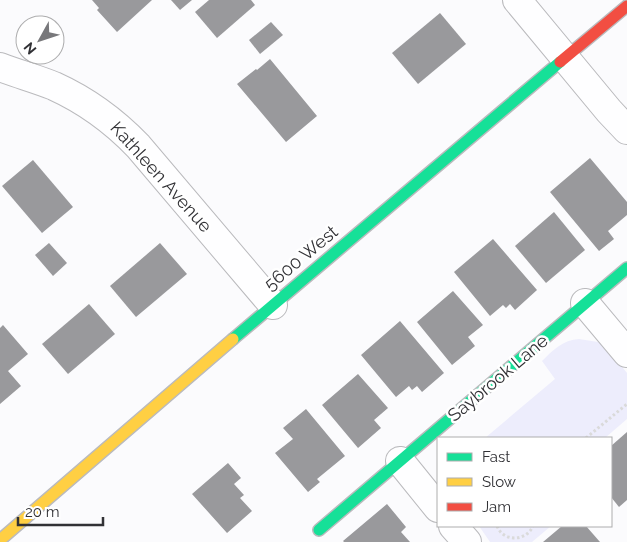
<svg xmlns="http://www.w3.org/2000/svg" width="627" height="542" font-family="Raleway,sans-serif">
	<rect width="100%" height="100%" fill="#fbfbfd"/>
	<g fill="#ededfc">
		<path d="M579,339L598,342L606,347L627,373V419L605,438H485L555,379L542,361C553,350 563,340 579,339Z"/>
		<polygon points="479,526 551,526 532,542 490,542"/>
	</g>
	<g fill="#99999c">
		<polygon points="92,0 152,0 117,32 97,10 99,8"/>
		<polygon points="171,0 192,0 180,10"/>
		<polygon points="209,0 251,0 255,5 217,38 195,12"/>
		<polygon points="440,13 466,44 418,84 392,53"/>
		<polygon points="271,22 283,35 260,54 249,40"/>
		<polygon points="270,59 317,116 286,142 237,84 256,69 257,70"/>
		<polygon points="590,158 627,202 627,215 608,231 614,239 599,251 550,192"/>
		<polygon points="33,160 73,207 42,233 2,186"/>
		<polygon points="554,212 585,250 546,283 515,246"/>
		<polygon points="493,239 537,290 515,310 510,304 506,308 503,305 490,316 454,272"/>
		<polygon points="49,243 67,263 53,276 35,255"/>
		<polygon points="160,243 187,274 136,317 110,286"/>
		<polygon points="453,291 483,325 468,337 475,346 452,365 417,322"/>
		<polygon points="89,304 115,334 68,374 42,344"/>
		<polygon points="400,321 444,373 422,392 417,386 412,390 409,386 396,397 361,355"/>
		<polygon points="3,325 28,354 8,371 21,386 0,404 0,328"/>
		<polygon points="358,374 388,408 374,420 381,428 358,448 322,405"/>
		<polygon points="306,409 345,456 317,479 320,482 308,492 275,453 293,439 283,428"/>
		<polygon points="627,432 627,500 619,507 611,497 611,446"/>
		<polygon points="228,463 241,478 234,484 244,495 240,498 252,511 227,533 192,494"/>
		<polygon points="387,504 406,527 401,532 410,542 344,542 343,541"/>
		<polygon points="562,526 586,526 600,542 543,542"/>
	</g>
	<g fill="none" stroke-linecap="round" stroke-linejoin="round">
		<g stroke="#bababd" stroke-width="30">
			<g id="street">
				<polyline points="517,0 609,111 627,130"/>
				<path d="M0,67C18,74 37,79 54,86C87,101 114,121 138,146L273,305"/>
				<polyline points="585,303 627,353"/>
				<polyline points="400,461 438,508"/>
				<polyline points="453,526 467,542"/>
			</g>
		</g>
		<g stroke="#bababd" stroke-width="14">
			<g id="fast">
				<polyline points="233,339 560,62"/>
				<polyline points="319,530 627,268"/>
			</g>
		</g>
		<g stroke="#bababd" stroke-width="14">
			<polyline id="slow" points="0,540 233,339"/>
		</g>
		<g stroke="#bababd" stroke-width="14">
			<polyline id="jam" points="560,62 627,6"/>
		</g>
		<g stroke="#dadada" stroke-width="3" stroke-dasharray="2.5 2.5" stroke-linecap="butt">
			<polyline points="586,438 627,404"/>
			<path d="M497,526C503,542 526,542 533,526"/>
		</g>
		<use href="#street" stroke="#fefeff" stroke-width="28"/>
		<use href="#fast" stroke="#16e098" stroke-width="11"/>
		<use href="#slow" stroke="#ffcf43" stroke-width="11"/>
		<use href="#jam" stroke="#f24e42" stroke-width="11"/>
	</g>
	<g text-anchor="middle" stroke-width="5" stroke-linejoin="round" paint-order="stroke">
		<g font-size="18" fill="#313135" stroke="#fff">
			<text transform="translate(161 177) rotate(48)" y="6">Kathleen Avenue</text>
			<text transform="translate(301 258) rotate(-40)" y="6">5600 West</text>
			<text transform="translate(498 378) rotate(-40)" y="6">Saybrook Lane</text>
		</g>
	</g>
	<rect x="437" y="437" width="175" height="90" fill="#ffffff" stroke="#adadae"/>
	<rect x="447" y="453" width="25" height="8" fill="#16e098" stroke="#adadae"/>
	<text x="482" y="462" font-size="15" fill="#313135">Fast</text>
	<rect x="447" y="478" width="25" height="8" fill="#ffcf43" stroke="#adadae"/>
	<text x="482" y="487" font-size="15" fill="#313135">Slow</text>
	<rect x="447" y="503" width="25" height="8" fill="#f24e42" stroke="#adadae"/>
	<text x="482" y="512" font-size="15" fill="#313135">Jam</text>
	<g transform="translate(40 40) rotate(230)"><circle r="24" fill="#ffffff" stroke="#adadae"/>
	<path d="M0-4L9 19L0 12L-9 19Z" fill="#78787b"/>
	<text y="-8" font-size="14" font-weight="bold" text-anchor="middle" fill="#313135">N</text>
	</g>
	<path d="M18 517v8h85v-8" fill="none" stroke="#313135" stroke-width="2.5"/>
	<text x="25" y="517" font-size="15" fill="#313135" stroke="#ffffff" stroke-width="4" paint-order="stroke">20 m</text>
</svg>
